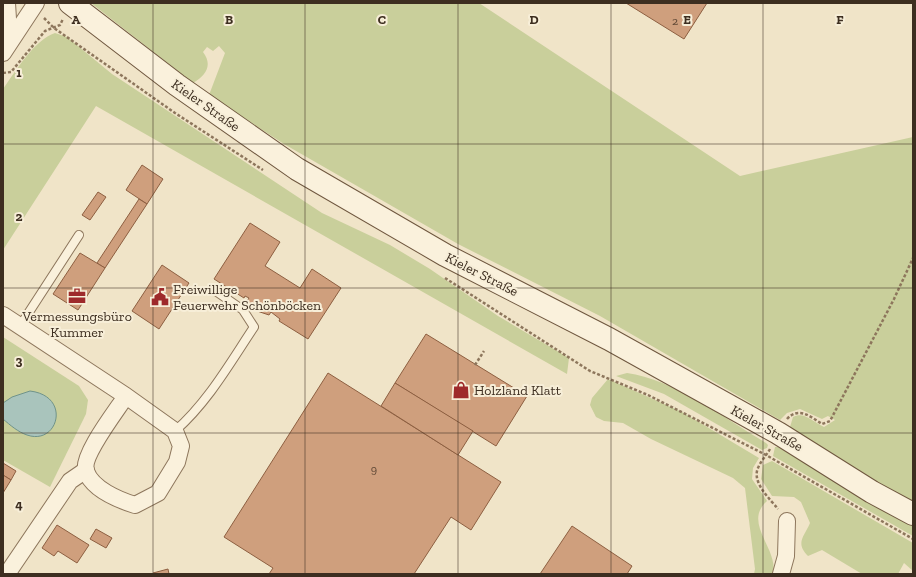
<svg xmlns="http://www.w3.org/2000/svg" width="916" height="577" font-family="'Zilla Slab',serif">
	<rect width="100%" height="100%" fill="#f0e4c8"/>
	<g fill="#c9cf9b">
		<path d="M91,3H479L740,176L913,137V505L876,484L790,427L793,417C804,411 813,422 824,427L835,420L828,416L822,419L800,409L787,413L780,420L600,316L458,244L284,144L209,95L225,53L219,46L213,51L207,47L203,52C213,65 206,76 193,83Z"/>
		<path d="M55,33L67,37L112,74L322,213L390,245L430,269L498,316L569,358L567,374L96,106L3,250V89C15,72 35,39 55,33Z"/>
		<polygon points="3,337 79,386 88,400 86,414 50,487 3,460"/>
		<path d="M627,373C673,379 726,419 766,443L768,445L767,448L762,450L664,394L616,376Z"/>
		<path d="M608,379L682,412L759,458L753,468L752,479L767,501C742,523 779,549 773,574H754L755,569L745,488L733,478L651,439L623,423L604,421L596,417L590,405L592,398Z"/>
		<polygon points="775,447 778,447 870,502 913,525 913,536 773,456"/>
		<path d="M772,461L913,543V571L904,563L898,574H862L822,550L808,556C795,543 804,537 810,523L801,502L794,497L772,496L761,479L763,465Z"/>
	</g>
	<path fill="#a9c4bc" stroke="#6f938a" d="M30,391C72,396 58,446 27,435C18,432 10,425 3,419V403L12,397Z"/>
	<g fill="#cf9f7d" stroke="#8d5f41">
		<polygon points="626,3 707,3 684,39"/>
		<polygon points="142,165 163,179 147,204 126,190"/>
		<polygon points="98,192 106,197 90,220 82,215"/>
		<polygon points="139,199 147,204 105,268 97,263"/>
		<polygon points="250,223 280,242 265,266 300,288 312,269 341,288 308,339 279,321 280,319 271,312 269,315 257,311 247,301 249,298 245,296 244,298 214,279"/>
		<polygon points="80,253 105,268 78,310 53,294"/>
		<polygon points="162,265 189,283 159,329 132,311"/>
		<polygon points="426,334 527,396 496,446 395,383"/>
		<polygon points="328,373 501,482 471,530 451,517 414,574 269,574 273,568 224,537"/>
		<polygon points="395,383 473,431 458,455 381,406"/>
		<polygon points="3,463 16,471 11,480 3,475"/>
		<polygon points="3,475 11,480 3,493"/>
		<polygon points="57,525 89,545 77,563 58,551 54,556 42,548"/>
		<polygon points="572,526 632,566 627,574 540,574"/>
		<polygon points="96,529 112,538 106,548 90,539"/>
		<polygon points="168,569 169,574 153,574 153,573"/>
	</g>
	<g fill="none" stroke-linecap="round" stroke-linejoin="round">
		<g stroke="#8d765c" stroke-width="10">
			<g id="service">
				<polyline points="20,326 79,235"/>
				<path d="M175,431C208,402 230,363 254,327L243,310L217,292"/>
			</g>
		</g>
		<g stroke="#8d765c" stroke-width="18">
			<g id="minor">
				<polyline points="3,48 8,19 7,3"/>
				<polyline points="3,53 36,3"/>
				<path d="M3,315L126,396C117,410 81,456 86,471C92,489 119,500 135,505L158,493L177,462L181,446L175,431L126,396"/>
				<polyline points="7,574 70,481 86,470"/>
				<polyline points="781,574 786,556 787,521"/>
			</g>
		</g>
		<g stroke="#6f573f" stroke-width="24">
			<polyline id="secondary" points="70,3 177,85 297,169 445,255 609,339 778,433 872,492 913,514"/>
		</g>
		<g stroke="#8d765c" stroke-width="2.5" stroke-dasharray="3 2" stroke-linecap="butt">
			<polyline points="44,18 54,28 175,113 263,170"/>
			<polyline points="3,73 11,72 45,31 60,25 63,19"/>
			<polyline points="445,278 590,371 648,395 766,455 913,539"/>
			<polyline points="475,365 484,351"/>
			<path d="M787,419C799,406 811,417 822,424L830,421L894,299L913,258"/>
			<path d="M770,449C766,456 759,463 757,471C754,485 771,500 778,509"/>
		</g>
		<use href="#service" stroke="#faf1dc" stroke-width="8"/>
		<use href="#minor" stroke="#faf1dc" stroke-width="16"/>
		<use href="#secondary" stroke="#faf1dc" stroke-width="22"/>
	</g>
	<path fill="none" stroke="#3d2e20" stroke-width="1" stroke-opacity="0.55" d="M153,3V574M305,3V574M458,3V574M611,3V574M763,3V574M3,144H913M3,288H913M3,433H913"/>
	<defs>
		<g id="office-bare" transform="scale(1.38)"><path d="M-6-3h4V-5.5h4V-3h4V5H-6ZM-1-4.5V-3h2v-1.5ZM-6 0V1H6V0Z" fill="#9e2a2b" stroke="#f7eed8" stroke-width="2.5" paint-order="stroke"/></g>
		<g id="civic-bare" transform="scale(1.38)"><path d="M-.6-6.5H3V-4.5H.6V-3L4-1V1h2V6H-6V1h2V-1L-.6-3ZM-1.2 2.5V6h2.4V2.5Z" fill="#9e2a2b" stroke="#f7eed8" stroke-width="2.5" paint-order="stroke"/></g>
		<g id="shop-bare" transform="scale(1.38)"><path d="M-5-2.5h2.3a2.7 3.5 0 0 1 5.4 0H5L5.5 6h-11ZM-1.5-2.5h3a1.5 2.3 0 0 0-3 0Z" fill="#9e2a2b" stroke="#f7eed8" stroke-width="2.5" paint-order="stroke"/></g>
	</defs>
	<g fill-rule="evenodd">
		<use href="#office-bare" x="77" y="296"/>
		<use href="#civic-bare" x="160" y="297"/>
		<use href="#shop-bare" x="461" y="390"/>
	</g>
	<g text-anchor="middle" stroke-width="4" stroke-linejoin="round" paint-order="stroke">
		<g font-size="12" fill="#624a37">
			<text x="675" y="25">2</text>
			<text x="374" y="473">9</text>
		</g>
		<g font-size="14" fill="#3d2e20" stroke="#f7eed8">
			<text transform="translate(206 105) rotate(35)" y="5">Kieler Straße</text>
			<text transform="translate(482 274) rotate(27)" y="5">Kieler Straße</text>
			<text transform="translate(767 428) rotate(29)" y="5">Kieler Straße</text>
		</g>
		<g font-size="14" fill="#3d2e20" stroke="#f7eed8" text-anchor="start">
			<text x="173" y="294">Freiwillige<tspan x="173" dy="16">Feuerwehr Schönböcken</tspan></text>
			<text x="77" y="321" text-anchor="middle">Vermessungsbüro<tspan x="77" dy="16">Kummer</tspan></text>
			<text x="474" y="395">Holzland Klatt</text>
		</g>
	</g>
	<g font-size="13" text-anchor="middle" font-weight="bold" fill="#3d2e20" stroke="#f7eed8" stroke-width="4" stroke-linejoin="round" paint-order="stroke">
		<text x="76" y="24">A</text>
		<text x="229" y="24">B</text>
		<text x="382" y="24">C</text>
		<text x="534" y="24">D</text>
		<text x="687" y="24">E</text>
		<text x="840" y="24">F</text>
		<text x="19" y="77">1</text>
		<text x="19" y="221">2</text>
		<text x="19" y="365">3</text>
		<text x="19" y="509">4</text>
	</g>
	<rect width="916" height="577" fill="none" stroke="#3d2e20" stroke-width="8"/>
</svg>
